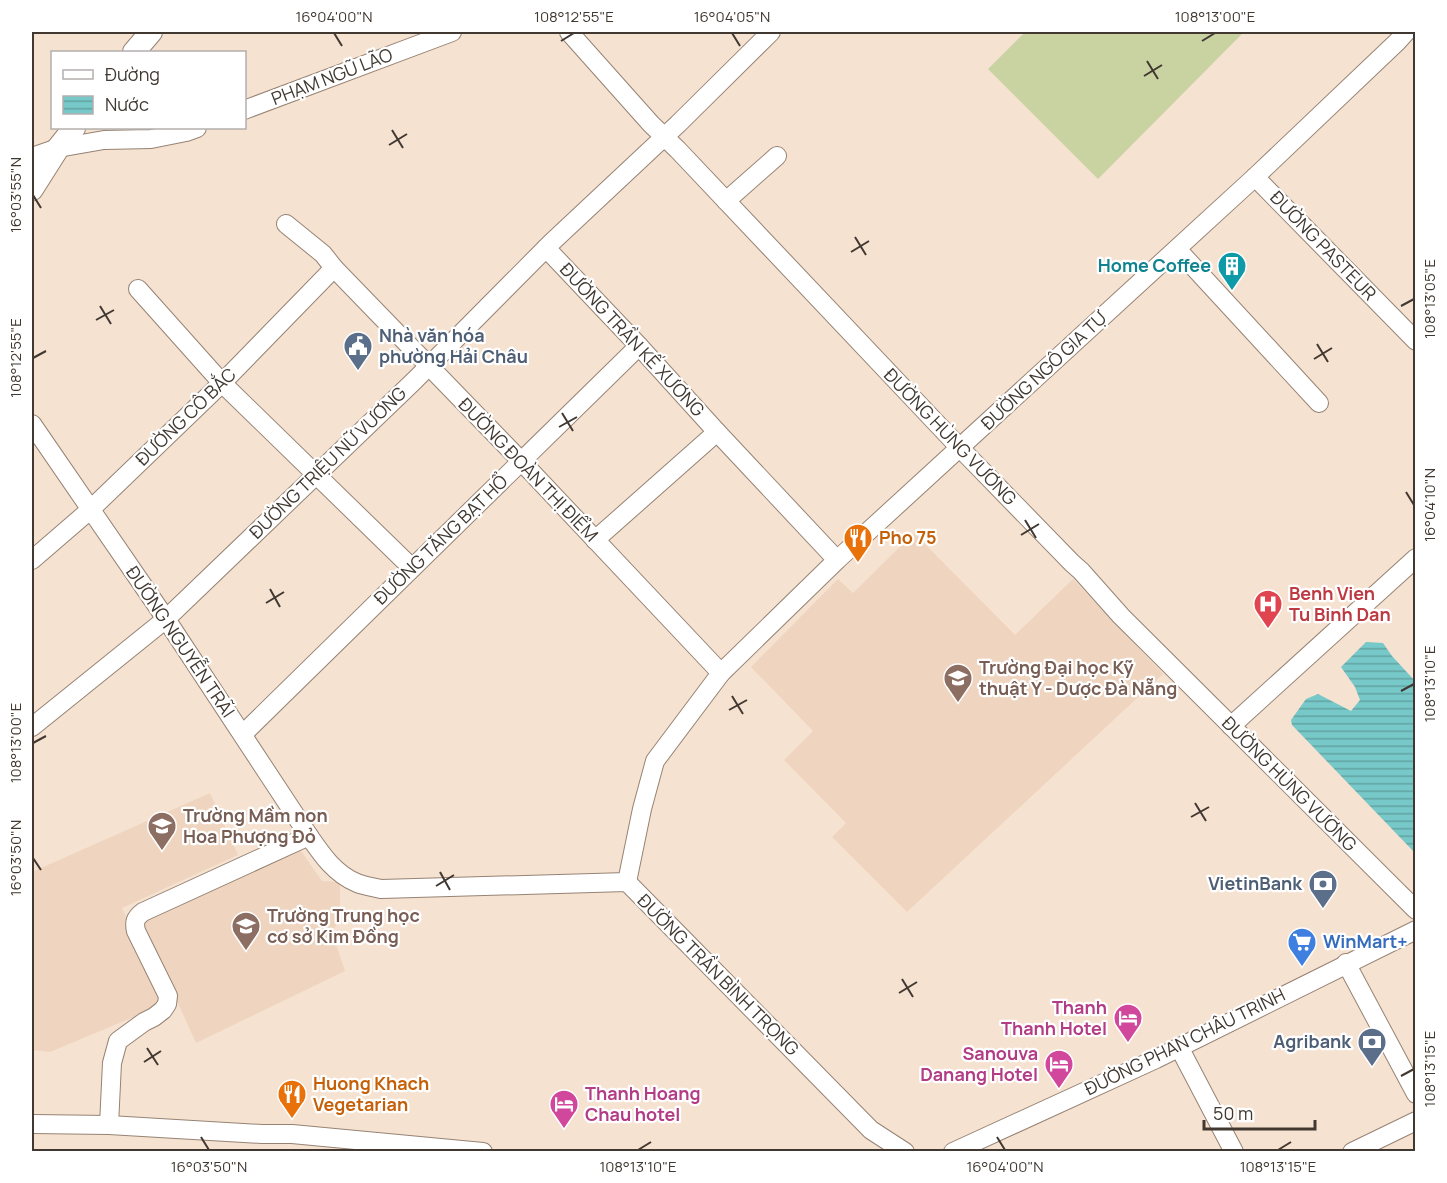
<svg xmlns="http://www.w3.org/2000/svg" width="1447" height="1183" font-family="Manrope,sans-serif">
	<defs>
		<pattern id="water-rules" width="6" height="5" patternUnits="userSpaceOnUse" patternTransform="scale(1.5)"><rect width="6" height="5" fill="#77c8c8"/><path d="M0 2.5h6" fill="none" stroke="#63a3a3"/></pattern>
	</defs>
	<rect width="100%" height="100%" fill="#f6e2d1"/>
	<g fill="#efd5bf">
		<polygon points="914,533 1015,635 1073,579 1163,674 907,912 832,837 846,823 784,760 813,731 751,667 838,579 853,593"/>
		<polygon points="210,793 238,855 122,908 156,979 160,1006 50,1052 32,1050 32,872"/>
		<polygon points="299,848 322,881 340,882 340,919 332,932 345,971 196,1043 140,920"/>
	</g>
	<polygon fill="#c9d2a1" points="1025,32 1244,32 1098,179 988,69"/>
	<polygon fill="url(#water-rules)" points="1366,642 1383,643 1392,656 1415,681 1415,853 1292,725 1291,720 1306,699 1318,694 1351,711 1360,700 1355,687 1341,667"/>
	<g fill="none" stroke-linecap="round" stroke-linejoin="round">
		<g stroke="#968374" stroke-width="20">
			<g id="minor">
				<polyline points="569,32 651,124 678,150 960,448 1072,563 1081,571 1121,616 1416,910"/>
				<polyline points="244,110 452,32"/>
				<polyline points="32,157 58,148 104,140 151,139 186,132 197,128"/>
				<polyline points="1255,177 1416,341"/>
				<polyline points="726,201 777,156"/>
				<polyline points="286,224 323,254 334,268 521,461 721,673"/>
				<polyline points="546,248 639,346 717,432 837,560"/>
				<polyline points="1177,249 1319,403"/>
				<polyline points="138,289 222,383 412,568"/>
				<path d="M32,424L166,619L309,836C322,855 335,874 357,883C364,886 373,887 381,889L627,882L871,1130L905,1152"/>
				<polyline points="595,540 717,432"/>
				<polyline points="32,560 90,510 222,383 334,268"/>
				<polyline points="1231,726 1416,558"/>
				<polyline points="32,727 166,619 415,380 552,242 678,124 771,32"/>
				<polyline points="243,734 639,346"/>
				<polyline points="627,882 642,809 655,761 721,673 837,560 1255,177 1397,42 1406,32"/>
				<polyline points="1346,963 1416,1094"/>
				<polyline points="1179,1047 1234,1152"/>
				<polyline points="32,1124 109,1125 262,1134 292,1134 483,1152"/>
				<path d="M109,1125L112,1063L118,1041L144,1022L154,1017L163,1010L167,1004L168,996L136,931C134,922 135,918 143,912L309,836"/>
				<polyline points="953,1152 1156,1059 1416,930"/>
				<polyline points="1352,1152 1416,1121"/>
			</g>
		</g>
		<g stroke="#968374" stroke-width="24">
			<g id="major">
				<polyline points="134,52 151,32"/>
				<polyline points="32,189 58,148 74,128"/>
			</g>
		</g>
		<use href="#minor" stroke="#fff" stroke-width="18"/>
		<use href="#major" stroke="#fff" stroke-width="22"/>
	</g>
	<path fill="none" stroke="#403831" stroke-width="2" d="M334,33L342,46M732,33L740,46M561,41L574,33M1202,41L1215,33M1147,61L1158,79M1144,76L1162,65M392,130L403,148M389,145L407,134M33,195L41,208M855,237L866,255M851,252L869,241M100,306L111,324M1401,306L1414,299M96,320L114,310M1317,344L1328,362M33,358L46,351M1314,359L1332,348M562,413L573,431M559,427L577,417M1406,492L1414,505M1025,520L1036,538M1021,535L1039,524M270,589L280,607M266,603L284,592M1401,691L1414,684M732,696L743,714M729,710L747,700M33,743L46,736M1195,803L1206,821M1191,817L1209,807M33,858L41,870M440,872L450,890M436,886L454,875M902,979L913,997M899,993L917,982M147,1048L158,1065M144,1062L161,1051M1401,1076L1414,1069M201,1137L209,1150M997,1137L1005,1150M638,1150L651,1142M1278,1150L1291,1142"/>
	<defs>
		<g id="building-pin" transform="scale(1.5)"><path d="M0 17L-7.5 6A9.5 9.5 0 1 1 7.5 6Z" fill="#0f9aa8" stroke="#fff"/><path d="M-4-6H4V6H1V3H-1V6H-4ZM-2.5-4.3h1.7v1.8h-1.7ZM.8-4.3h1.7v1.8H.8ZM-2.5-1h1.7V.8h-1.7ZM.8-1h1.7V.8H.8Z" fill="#fff"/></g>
		<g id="civic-pin" transform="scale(1.5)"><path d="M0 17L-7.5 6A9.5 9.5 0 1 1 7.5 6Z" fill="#5c6f8a" stroke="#fff"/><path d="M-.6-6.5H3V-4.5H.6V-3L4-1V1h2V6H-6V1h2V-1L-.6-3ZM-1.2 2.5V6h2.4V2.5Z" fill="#fff"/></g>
		<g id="restaurant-pin" transform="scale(1.5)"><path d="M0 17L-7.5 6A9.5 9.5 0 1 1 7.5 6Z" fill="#e8710a" stroke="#fff"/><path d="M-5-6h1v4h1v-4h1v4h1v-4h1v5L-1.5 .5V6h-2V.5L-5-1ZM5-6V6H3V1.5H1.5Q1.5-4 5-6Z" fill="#fff"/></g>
		<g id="hospital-pin" transform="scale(1.5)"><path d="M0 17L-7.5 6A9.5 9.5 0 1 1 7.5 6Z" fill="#e0444e" stroke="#fff"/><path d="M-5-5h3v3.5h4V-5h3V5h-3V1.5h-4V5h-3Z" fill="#fff"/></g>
		<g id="university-pin" transform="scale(1.5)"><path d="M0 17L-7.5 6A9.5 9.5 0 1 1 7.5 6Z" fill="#8d6e63" stroke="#fff"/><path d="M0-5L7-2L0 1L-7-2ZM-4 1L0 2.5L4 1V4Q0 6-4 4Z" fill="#fff"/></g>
		<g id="school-pin" transform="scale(1.5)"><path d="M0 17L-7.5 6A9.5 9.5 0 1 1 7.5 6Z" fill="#8d6e63" stroke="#fff"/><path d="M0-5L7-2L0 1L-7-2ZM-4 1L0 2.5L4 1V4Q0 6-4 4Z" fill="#fff"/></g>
		<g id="bank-pin" transform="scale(1.5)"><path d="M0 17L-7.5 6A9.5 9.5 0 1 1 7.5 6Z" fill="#5c6f8a" stroke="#fff"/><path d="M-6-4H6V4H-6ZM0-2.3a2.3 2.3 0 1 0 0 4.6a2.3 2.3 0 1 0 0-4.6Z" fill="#fff"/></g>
		<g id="supermarket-pin" transform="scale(1.5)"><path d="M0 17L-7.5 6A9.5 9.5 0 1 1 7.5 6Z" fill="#3f7fe0" stroke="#fff"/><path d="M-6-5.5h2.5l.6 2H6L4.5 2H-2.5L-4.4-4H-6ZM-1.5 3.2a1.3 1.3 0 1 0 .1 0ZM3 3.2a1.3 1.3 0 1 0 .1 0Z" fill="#fff"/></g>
		<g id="hotel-pin" transform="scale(1.5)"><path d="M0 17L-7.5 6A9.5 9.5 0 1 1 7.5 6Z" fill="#d1479c" stroke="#fff"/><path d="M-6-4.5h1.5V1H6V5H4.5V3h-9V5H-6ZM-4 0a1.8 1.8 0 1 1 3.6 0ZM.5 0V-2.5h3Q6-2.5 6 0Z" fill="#fff"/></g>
	</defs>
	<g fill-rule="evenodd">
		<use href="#building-pin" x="1232" y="266"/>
		<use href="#civic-pin" x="358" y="346"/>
		<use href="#restaurant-pin" x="858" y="538"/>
		<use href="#hospital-pin" x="1268" y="604"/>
		<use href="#university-pin" x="958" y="678"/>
		<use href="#school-pin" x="162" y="826"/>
		<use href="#bank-pin" x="1323" y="884"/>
		<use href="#school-pin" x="246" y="926"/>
		<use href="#supermarket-pin" x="1302" y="942"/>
		<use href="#hotel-pin" x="1128" y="1018"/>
		<use href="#bank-pin" x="1372" y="1042"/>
		<use href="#hotel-pin" x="1059" y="1064"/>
		<use href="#restaurant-pin" x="292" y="1094"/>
		<use href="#hotel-pin" x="564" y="1104"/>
	</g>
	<g text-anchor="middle" stroke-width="4.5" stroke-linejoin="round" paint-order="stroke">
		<g font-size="18" fill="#403831" stroke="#fff">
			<text transform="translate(332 77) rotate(-21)" y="6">PHẠM NGŨ LÃO</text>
			<text transform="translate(1323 246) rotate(46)" y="6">ĐƯỜNG PASTEUR</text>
			<text transform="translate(632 340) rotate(47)" y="6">ĐƯỜNG TRẦN KẾ XƯƠNG</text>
			<text transform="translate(1044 371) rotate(-43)" y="6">ĐƯỜNG NGÔ GIA TỰ</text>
			<text transform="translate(186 417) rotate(-44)" y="6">ĐƯỜNG CÔ BẮC</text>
			<text transform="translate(950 437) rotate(46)" y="6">ĐƯỜNG HÙNG VƯƠNG</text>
			<text transform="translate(328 463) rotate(-44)" y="6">ĐƯỜNG TRIỆU NỮ VƯƠNG</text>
			<text transform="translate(528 470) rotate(46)" y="6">ĐƯỜNG ĐOÀN THỊ ĐIỂM</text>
			<text transform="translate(441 540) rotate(-44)" y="6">ĐƯỜNG TĂNG BẠT HỔ</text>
			<text transform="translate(180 642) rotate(56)" y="6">ĐƯỜNG NGUYỄN TRÃI</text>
			<text transform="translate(1289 784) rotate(45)" y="6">ĐƯỜNG HÙNG VƯƠNG</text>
			<text transform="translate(718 975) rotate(45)" y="6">ĐƯỜNG TRẦN BÌNH TRỌNG</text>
			<text transform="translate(1185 1042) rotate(-26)" y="6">ĐƯỜNG PHAN CHÂU TRINH</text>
		</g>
		<g font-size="18" font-weight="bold" fill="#0d838f" stroke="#fff" text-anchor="end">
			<text x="1211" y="272">Home Coffee</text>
		</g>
		<g font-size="18" font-weight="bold" fill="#4e5e75" stroke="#fff" text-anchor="end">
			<text x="379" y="342" text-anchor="start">Nhà văn hóa<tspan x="379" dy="21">phường Hải Châu</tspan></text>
			<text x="1302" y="890">VietinBank</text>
			<text x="1351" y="1048">Agribank</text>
		</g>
		<g font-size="18" font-weight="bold" fill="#c56008" stroke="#fff" text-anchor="start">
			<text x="879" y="544">Pho 75</text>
			<text x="313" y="1090">Huong Khach<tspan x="313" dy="21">Vegetarian</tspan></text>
		</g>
		<g font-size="18" font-weight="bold" fill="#be3a42" stroke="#fff" text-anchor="start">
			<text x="1289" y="600">Benh Vien<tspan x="1289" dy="21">Tu Binh Dan</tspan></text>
		</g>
		<g font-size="18" font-weight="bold" fill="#785e54" stroke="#fff" text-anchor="start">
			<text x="979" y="674">Trường Đại học Kỹ<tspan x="979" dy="21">thuật Y - Dược Đà Nẵng</tspan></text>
			<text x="183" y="822">Trường Mầm non<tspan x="183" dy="21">Hoa Phượng Đỏ</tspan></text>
			<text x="267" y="922">Trường Trung học<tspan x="267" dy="21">cơ sở Kim Đồng</tspan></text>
		</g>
		<g font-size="18" font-weight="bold" fill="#366cbe" stroke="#fff" text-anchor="start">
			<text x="1323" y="948">WinMart+</text>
		</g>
		<g font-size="18" font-weight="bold" fill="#b23c85" stroke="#fff" text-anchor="end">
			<text x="1107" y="1014">Thanh<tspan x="1107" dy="21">Thanh Hotel</tspan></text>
			<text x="1038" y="1060">Sanouva<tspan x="1038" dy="21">Danang Hotel</tspan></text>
			<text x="585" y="1100" text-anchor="start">Thanh Hoang<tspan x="585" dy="21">Chau hotel</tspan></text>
		</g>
	</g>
	<rect width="1447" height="1183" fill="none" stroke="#ffffff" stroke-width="66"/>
	<rect x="51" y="51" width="195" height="78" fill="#ffffff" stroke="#b3afad" stroke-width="1.5"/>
	<rect x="63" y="70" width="30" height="9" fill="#ffffff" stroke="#b3afad" stroke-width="1.5"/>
	<text x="105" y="81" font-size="18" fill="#403831">Đường</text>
	<rect x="63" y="96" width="30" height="18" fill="url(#water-rules)" stroke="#b3afad" stroke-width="1.5"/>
	<text x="105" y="111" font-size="18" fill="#403831">Nước</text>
	<path d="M1204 1120v9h111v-9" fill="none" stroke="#403831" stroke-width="3"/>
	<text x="1213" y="1120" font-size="18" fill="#403831" stroke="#ffffff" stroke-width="4.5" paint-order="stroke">50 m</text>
	<rect x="33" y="33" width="1381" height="1117" fill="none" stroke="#403831" stroke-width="2"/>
	<g font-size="15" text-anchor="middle" fill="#403831">
		<text x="334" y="22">16°04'00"N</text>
		<text x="574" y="22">108°12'55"E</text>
		<text x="732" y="22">16°04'05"N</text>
		<text x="1215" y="22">108°13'00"E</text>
		<text transform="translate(16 195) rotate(-90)" y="5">16°03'55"N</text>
		<text transform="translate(1430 299) rotate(-90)" y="5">108°13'05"E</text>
		<text transform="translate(16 358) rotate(-90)" y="5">108°12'55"E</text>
		<text transform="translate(1430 505) rotate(-90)" y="5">16°04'10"N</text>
		<text transform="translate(1430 684) rotate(-90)" y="5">108°13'10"E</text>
		<text transform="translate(16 743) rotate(-90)" y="5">108°13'00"E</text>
		<text transform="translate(16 858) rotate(-90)" y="5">16°03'50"N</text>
		<text transform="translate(1430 1069) rotate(-90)" y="5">108°13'15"E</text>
		<text x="209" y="1172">16°03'50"N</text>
		<text x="638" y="1172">108°13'10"E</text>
		<text x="1005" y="1172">16°04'00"N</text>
		<text x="1278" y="1172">108°13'15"E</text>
	</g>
</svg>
